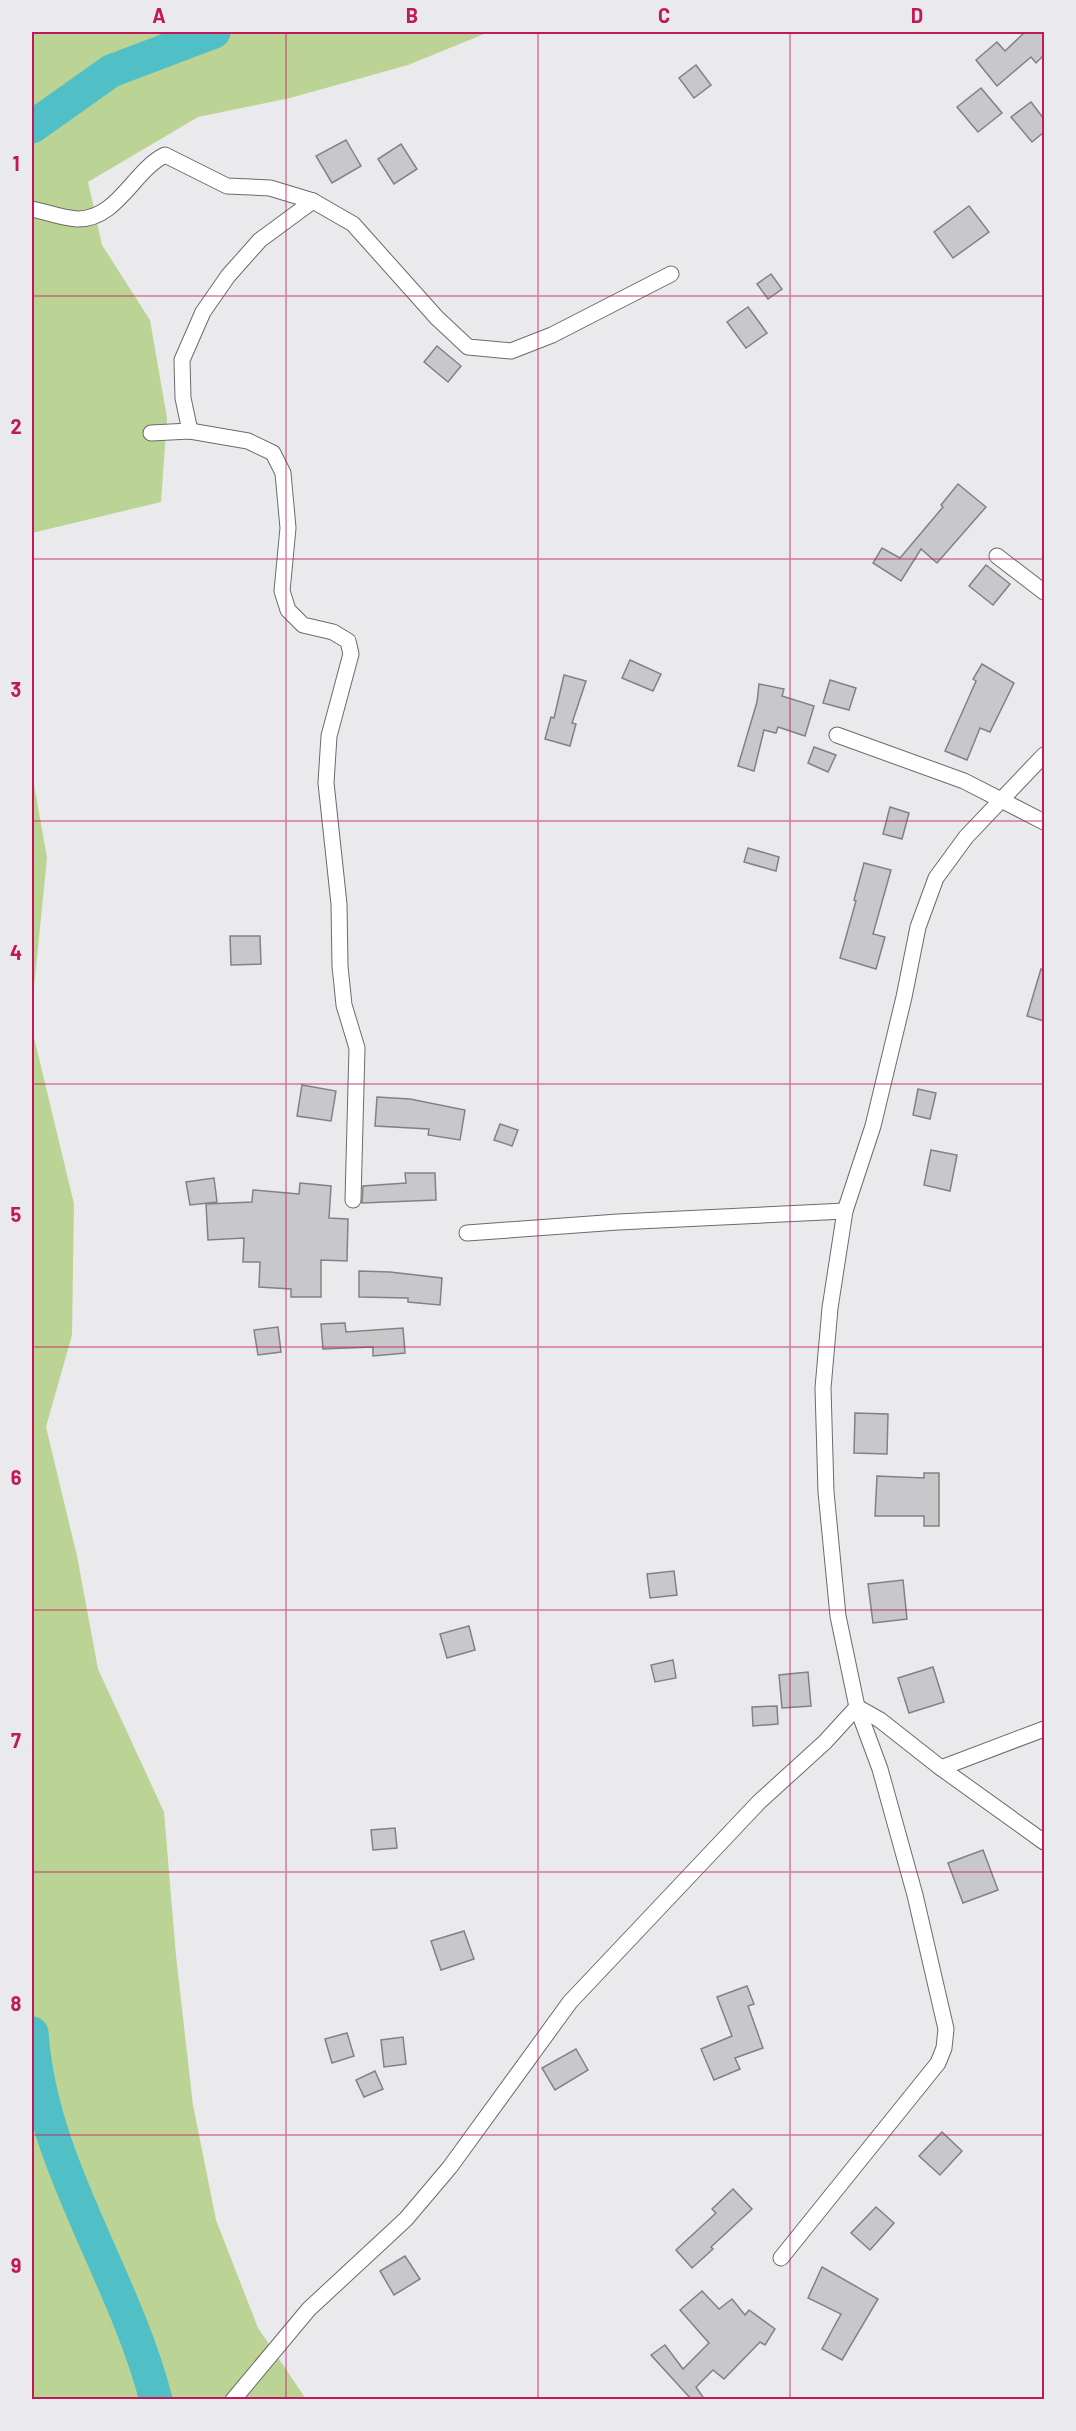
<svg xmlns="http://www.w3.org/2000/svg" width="1076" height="2431" font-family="Barlow,sans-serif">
	<rect width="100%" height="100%" fill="#eaeaec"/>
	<g fill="#bbd394">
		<polygon points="32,32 489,32 408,65 290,98 198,117 88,182 102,245 150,320 167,418 161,502 32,533"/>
		<polygon points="32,773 47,858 32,1007"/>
		<polygon points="32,1029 74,1204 72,1335 46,1427 77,1556 98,1669 164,1812 176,1956 193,2105 216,2220 258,2328 306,2399 32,2399"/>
	</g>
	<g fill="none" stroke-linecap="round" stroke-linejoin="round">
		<g stroke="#51bfc6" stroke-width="33">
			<polyline points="32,127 111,71 214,32"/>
			<path d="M32,2033C41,2164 124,2275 156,2400"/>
		</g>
	</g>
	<g fill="#c8c8ca" stroke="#828284" stroke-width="1.5">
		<polygon points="1025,32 1044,32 1044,55 1036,63 1031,57 997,86 976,60 997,42 1005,51"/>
		<polygon points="696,65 711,85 694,98 679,78"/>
		<polygon points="981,88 1002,113 978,132 957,107"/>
		<polygon points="1031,102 1044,119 1044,132 1032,142 1011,117"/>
		<polygon points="346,140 361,166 332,183 316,156"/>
		<polygon points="401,144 417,169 394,184 378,159"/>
		<polygon points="969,206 989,232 953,258 934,232"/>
		<polygon points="771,274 782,289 768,299 757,284"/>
		<polygon points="748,307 767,333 746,348 727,322"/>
		<polygon points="437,346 461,366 448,382 424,362"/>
		<polygon points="958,484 986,507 937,563 921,549 901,581 873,563 882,548 900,558 943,507 941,505"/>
		<polygon points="986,565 1010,584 993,605 969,586"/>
		<polygon points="630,660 661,674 653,691 622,678"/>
		<polygon points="982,664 1014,683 990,732 980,728 967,760 945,751 976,681 973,679"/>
		<polygon points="564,675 586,681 572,723 576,724 570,746 545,739 551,717 554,718"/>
		<polygon points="830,680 856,688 849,710 823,703"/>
		<polygon points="759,684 784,689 782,696 814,706 805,736 778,727 776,733 764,730 754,771 738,766 757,702"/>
		<polygon points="814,747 836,755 828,772 808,763"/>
		<polygon points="890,807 909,813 902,839 883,834"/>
		<polygon points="748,848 779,857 776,871 744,862"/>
		<polygon points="864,863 891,870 873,934 885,937 876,969 840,958 856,901 854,900"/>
		<polygon points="230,936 260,936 261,964 231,965"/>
		<polygon points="1041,969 1044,970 1044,1021 1027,1016"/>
		<polygon points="302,1085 336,1091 331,1121 297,1116"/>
		<polygon points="918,1089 936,1093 930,1119 913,1115"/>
		<polygon points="377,1097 410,1099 465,1110 460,1140 428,1135 429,1129 375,1126"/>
		<polygon points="500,1124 518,1130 512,1146 494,1140"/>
		<polygon points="931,1150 957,1155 950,1191 924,1185"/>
		<polygon points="405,1173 435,1173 436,1200 362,1203 363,1186 406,1183"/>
		<polygon points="214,1178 217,1202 190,1205 186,1182"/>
		<polygon points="300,1183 331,1186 329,1218 348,1219 347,1261 321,1260 321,1297 291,1297 291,1289 259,1287 260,1262 243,1262 244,1238 208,1240 206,1204 252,1202 253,1190 299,1194"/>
		<polygon points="359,1271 390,1272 442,1278 440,1305 408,1302 408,1298 359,1297"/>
		<polygon points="345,1323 346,1332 403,1328 405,1353 373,1356 373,1347 323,1349 321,1324"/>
		<polygon points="278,1327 281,1352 258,1355 254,1330"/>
		<polygon points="855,1413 888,1414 887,1454 854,1453"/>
		<polygon points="924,1473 939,1473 939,1526 924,1526 924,1516 875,1516 877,1476 924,1478"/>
		<polygon points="674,1571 677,1595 650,1598 647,1574"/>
		<polygon points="903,1580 907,1619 873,1623 868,1584"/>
		<polygon points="469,1626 475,1650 447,1658 440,1634"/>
		<polygon points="673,1660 676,1678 655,1682 651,1665"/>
		<polygon points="933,1667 944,1702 909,1713 898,1678"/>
		<polygon points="808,1672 811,1706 782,1708 779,1675"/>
		<polygon points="777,1706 778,1724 753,1726 752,1707"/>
		<polygon points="395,1828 397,1848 373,1850 371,1830"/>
		<polygon points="983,1850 998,1890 963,1903 948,1863"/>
		<polygon points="464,1931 474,1959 441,1970 431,1941"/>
		<polygon points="747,1986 754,2004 748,2006 763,2048 735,2058 740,2069 714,2080 701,2049 732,2036 717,1997"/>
		<polygon points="347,2033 354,2056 332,2063 325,2039"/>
		<polygon points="403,2037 406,2064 384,2067 381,2040"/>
		<polygon points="576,2049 588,2070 555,2090 542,2068"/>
		<polygon points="375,2071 383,2089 364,2097 356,2080"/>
		<polygon points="942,2132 962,2151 940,2175 919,2156"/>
		<polygon points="733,2189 752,2209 711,2247 713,2249 692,2268 676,2250 716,2213 712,2209"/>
		<polygon points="876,2207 894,2223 870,2250 851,2233"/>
		<polygon points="405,2256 420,2279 394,2295 380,2271"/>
		<polygon points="822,2267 878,2299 842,2360 822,2349 841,2314 808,2298"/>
		<polygon points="702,2291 719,2309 732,2299 745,2315 749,2310 775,2329 765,2345 760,2342 724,2379 713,2370 696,2387 705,2400 692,2400 651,2355 665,2345 683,2369 709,2343 680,2310"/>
	</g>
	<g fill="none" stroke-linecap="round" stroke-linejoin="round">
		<g stroke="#6b6b6d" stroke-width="17">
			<g id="street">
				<path d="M32,209C46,212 62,218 77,219C117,220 134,170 165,155L227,186L270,188L313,201L353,224L437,318L468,347L511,351L552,335L671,274"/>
				<polyline points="190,431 183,398 182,360 203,312 228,276 260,240 313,201"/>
				<polyline points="151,433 190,431 248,441 273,453 283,473 288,528 282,591 288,610 303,625 333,632 348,641 351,654 329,736 326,783 339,904 340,966 344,1005 357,1048 353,1200"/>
				<polyline points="997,556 1044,592"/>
				<polyline points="837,735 964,781 1044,822"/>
				<polyline points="467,1233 618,1222 845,1211"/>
				<polyline points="857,1707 880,1720 941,1768 1044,1842"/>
				<polyline points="941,1768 1044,1729"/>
				<polyline points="781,2258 938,2063 944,2048 946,2029 915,1895 880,1769 857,1707 838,1616 826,1492 823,1388 830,1308 845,1211 873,1126 904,997 918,927 936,878 966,837 1044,755"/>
				<polyline points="233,2400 309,2309 406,2219 450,2167 570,2002 759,1802 825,1742 857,1707"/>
			</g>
		</g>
		<use href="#street" stroke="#fff" stroke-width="15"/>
	</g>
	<path fill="none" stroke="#c2185b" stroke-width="1.5" stroke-opacity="0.55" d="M286,32V2400M538,32V2400M790,32V2400M32,296H1044M32,559H1044M32,821H1044M32,1084H1044M32,1347H1044M32,1610H1044M32,1872H1044M32,2135H1044"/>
	<rect width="1076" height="2431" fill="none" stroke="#eaeaec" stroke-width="66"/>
	<rect x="33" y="33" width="1010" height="2365" fill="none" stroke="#c2185b" stroke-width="2"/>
	<g font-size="20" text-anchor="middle" font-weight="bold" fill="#c2185b">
		<text x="159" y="23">A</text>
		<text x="412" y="23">B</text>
		<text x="664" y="23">C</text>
		<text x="917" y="23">D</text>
		<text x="16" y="171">1</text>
		<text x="16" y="434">2</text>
		<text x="16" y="697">3</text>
		<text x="16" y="960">4</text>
		<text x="16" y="1222">5</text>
		<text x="16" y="1485">6</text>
		<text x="16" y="1748">7</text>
		<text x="16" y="2011">8</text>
		<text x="16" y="2273">9</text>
	</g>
</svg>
